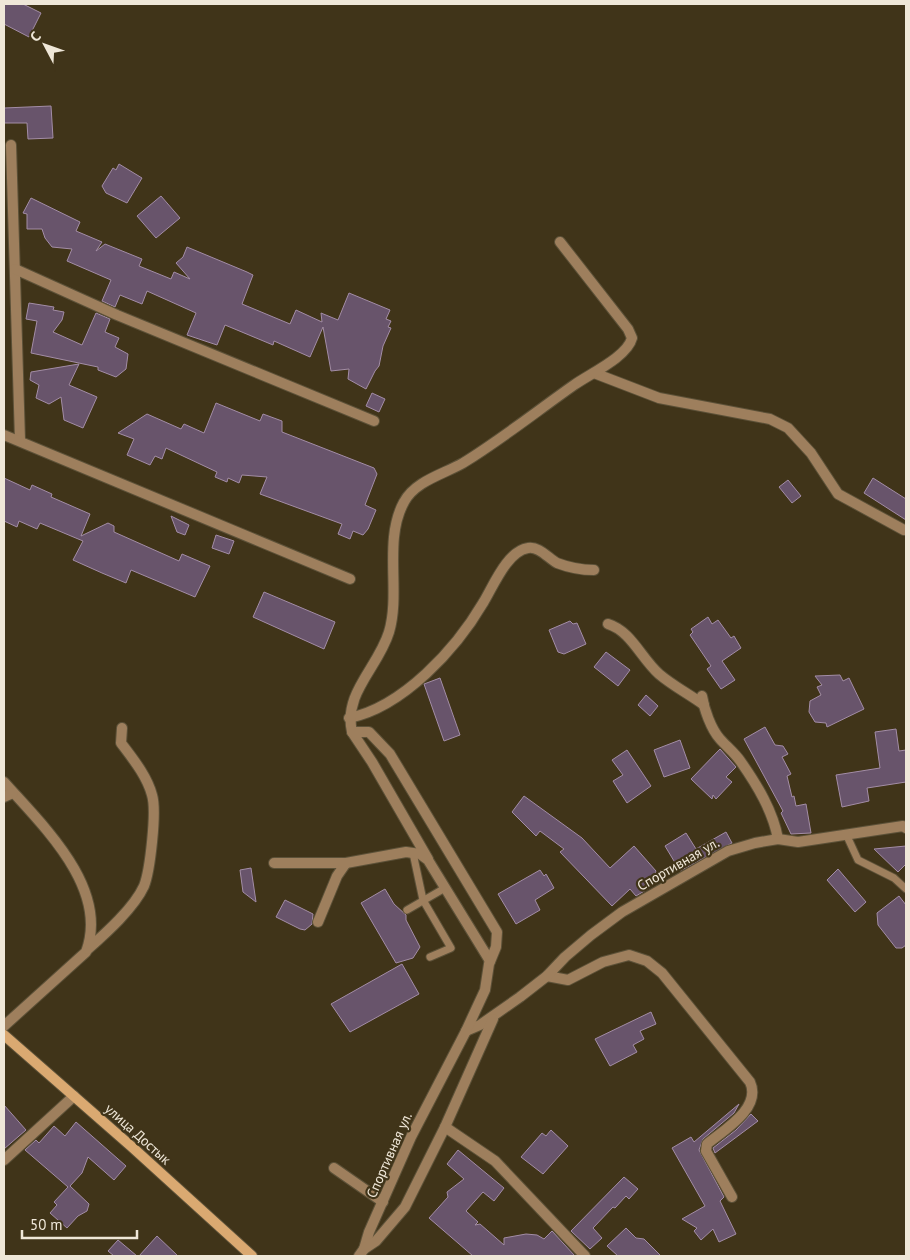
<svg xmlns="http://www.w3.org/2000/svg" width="910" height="1260" font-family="'PT Sans',sans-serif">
	<rect width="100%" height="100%" fill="#403419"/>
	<g fill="#68546b" stroke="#a38da6">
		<polygon points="4,4 23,4 41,13 29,37 4,24"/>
		<polygon points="51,106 53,138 28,139 27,123 4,123 4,108"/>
		<polygon points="119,164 142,178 127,203 106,193 102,186 113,168 116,170"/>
		<polygon points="161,196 180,218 156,238 137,216"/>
		<polygon points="31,198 80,222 76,231 102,242 96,251 105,244 142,259 139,266 171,279 174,272 190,279 176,263 183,257 187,247 247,272 253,275 242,304 290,324 296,310 322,322 321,313 338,320 349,293 390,310 386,319 391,321 388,327 391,328 383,346 379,366 375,371 366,389 348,379 349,369 331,371 323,327 310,357 274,341 273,345 225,325 217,345 187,335 196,313 147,291 142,304 120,295 115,307 102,301 111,280 67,261 72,249 52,247 45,238 42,229 27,229 27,214 23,213"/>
		<polygon points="29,303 54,307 53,310 64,312 62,320 53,332 82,345 96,313 110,319 105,332 119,338 115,347 128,354 126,369 116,377 98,370 98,367 31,353 37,321 26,319"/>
		<polygon points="79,364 69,385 97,397 83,428 64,420 61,397 49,404 36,398 39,385 30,380 31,372"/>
		<polygon points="372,393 385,399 379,412 366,406"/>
		<polygon points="216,403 260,421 263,414 282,421 282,432 374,468 377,474 365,505 376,510 368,529 363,535 353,531 350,539 338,534 342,524 260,494 267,477 242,475 239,483 228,478 227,482 215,477 217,472 166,448 162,459 155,456 150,465 127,455 134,439 118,433 147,414 181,429 184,424 204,433"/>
		<polygon points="4,478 30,490 32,485 52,494 51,497 90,514 81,536 108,523 114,526 114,532 179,561 182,554 210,566 195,597 131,570 126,583 102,573 73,560 83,541 40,523 37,529 19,521 17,527 4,521"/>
		<polygon points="873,478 906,499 906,520 864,493"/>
		<polygon points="788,480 801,496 792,503 779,487"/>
		<polygon points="171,516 189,525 185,535 177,532"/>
		<polygon points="216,535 234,541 229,554 212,548"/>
		<polygon points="264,592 335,622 324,649 253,617"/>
		<polygon points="708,617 712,624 718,620 731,638 734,636 741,648 722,661 735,680 721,689 707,669 711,666 690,635 693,632 691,629"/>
		<polygon points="570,621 573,624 577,623 586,644 564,654 558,652 549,630"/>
		<polygon points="606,652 630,670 618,686 594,667"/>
		<polygon points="840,675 843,681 849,678 864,709 827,727 826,723 815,722 809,712 810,701 821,695 817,687 822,685 815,676"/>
		<polygon points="440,678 460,735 444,741 424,684"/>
		<polygon points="646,695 658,706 650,716 638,705"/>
		<polygon points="765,727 775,745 783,746 788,754 782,757 791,774 787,776 792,797 794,796 796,806 806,804 811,833 791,834 781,813 783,811 744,739"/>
		<polygon points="896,729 899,751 906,750 906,782 867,788 869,801 842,807 836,775 880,768 875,732"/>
		<polygon points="680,740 690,768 664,777 654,750"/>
		<polygon points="720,749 736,767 726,777 732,782 716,799 713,795 712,799 691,779"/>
		<polygon points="627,750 651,786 627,803 613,781 623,775 612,760"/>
		<polygon points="524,796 582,838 610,868 634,846 656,871 651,887 636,896 630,889 612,906 560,852 564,849 540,831 536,836 512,812"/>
		<polygon points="726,832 732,843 680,871 665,846 686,833 696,849"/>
		<polygon points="906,846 906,864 898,872 874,849"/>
		<polygon points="251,868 256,902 243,892 240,870"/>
		<polygon points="838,869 866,902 855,912 827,880"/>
		<polygon points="540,870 544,876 546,874 554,888 535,900 540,910 516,924 498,894"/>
		<polygon points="385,889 394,904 406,915 406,920 420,947 413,958 396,963 361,903"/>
		<polygon points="899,896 906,905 906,945 902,948 896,948 878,925 877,913"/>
		<polygon points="285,900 313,914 312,924 305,930 300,929 276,917"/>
		<polygon points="402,964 419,994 350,1032 331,1004"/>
		<polygon points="651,1012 656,1024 640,1031 644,1039 633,1045 637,1052 610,1066 595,1039"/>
		<polygon points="739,1104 734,1113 703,1139 699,1150 724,1197 720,1201 736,1234 719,1242 713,1229 701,1240 694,1231 697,1228 682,1219 705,1206 672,1148 691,1137 694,1142"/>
		<polygon points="4,1105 26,1130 4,1149"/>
		<polygon points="751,1114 758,1121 715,1153 713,1148 736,1130"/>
		<polygon points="76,1122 126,1166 114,1180 88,1157 82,1173 70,1186 89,1204 87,1211 78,1216 67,1228 50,1213 57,1205 54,1202 68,1187 25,1150 36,1140 39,1143 54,1126 65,1136"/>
		<polygon points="551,1130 568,1146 543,1174 521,1157 542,1133 546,1136"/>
		<polygon points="458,1150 504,1188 494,1201 483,1192 466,1211 478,1222 475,1225 480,1224 504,1245 504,1238 526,1234 537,1235 544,1239 552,1231 575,1256 473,1256 429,1218 448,1197 447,1192 464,1179 447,1164"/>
		<polygon points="624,1177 638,1189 629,1199 626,1196 615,1208 613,1207 593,1228 602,1238 590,1249 571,1231"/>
		<polygon points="626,1228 636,1238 644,1239 661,1256 618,1256 607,1246"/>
		<polygon points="157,1236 178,1256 139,1256"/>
		<polygon points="118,1240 137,1256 114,1256 108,1251"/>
	</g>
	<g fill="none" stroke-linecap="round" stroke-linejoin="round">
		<g stroke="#5c5138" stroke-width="9">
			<g id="lane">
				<polyline points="846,834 858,860 894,878 906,889"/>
				<polyline points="413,853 423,900 451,948 430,957"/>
				<polyline points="407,910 445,888"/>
			</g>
		</g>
		<g stroke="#5c5138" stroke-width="12">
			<g id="street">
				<polyline points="11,145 20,440"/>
				<polyline points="15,269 117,315 374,421"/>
				<polyline points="594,373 659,398 770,419 788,428 811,453 838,494 904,530"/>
				<polyline points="4,435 350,579"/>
				<path d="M608,624C631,631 641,658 659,674C673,686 689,694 704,705"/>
				<path d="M702,696C704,709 711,729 720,739C727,747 735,753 741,762C757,785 773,811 778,839"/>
				<path d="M349,718C403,707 456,649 483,603C493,587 507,551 528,548C539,546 548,558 557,563C570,568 580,570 594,570"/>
				<polyline points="352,732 372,762 428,859"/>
				<path d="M4,782C42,825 110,888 86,952L4,1026"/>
				<polyline points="4,797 13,793"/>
				<polyline points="274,863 346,863 406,852 420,854 428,860 490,961"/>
				<polyline points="318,922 337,876 346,863"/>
				<path d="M88,949C106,933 134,908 144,886C150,871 157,811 152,795C147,776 133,759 121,743L122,728"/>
				<path d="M547,976L568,980L603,962L629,955L647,961L662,973L750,1082C762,1108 724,1130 707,1144L706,1151L732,1197"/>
				<polyline points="466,1031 480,1025 520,997 547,976 565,957 591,935 622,912 728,851 755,843 778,839 798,842 903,826 906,828"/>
				<polyline points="445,1127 495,1161 585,1256"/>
				<polyline points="4,1160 74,1096"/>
				<polyline points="334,1168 383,1202"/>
				<path d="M364,1249L369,1232L411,1137L466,1031L485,990L489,964L496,947L497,932L390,754L369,732H352C343,693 378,668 389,632C401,592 383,540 404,502C415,481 444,474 463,463C502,439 537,411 574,385C591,373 627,357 632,338L628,329L560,242"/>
				<polyline points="359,1256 364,1249 376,1241 405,1207 445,1127 493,1019"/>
			</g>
		</g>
		<g stroke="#5c5138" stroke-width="12">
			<polyline id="secondary" points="4,1035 132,1147 252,1256"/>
		</g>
		<use href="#lane" stroke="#9e7f5d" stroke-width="7"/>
		<use href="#street" stroke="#9e7f5d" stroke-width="10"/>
		<use href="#secondary" stroke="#daa971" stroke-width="10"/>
	</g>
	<g text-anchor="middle" stroke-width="4.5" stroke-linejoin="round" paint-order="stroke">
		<g font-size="14" fill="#efe7d8" stroke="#403419">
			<text transform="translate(678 864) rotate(-30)" y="5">Спортивная ул.</text>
			<text transform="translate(138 1134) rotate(42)" y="5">улица Достык</text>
			<text transform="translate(389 1155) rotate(-66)" y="5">Спортивная ул.</text>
		</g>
	</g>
	<rect width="910" height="1260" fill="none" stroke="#efe7d8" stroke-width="10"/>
	<g transform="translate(45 45) rotate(311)" stroke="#403419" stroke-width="4" paint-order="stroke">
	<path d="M0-4L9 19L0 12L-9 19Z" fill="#efe7d8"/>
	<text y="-8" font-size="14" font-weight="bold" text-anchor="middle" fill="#efe7d8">С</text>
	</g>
	<path d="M22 1230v8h115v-8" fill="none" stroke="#efe7d8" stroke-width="2.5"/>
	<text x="30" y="1230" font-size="15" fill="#efe7d8" stroke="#403419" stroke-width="4" paint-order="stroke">50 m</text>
</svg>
